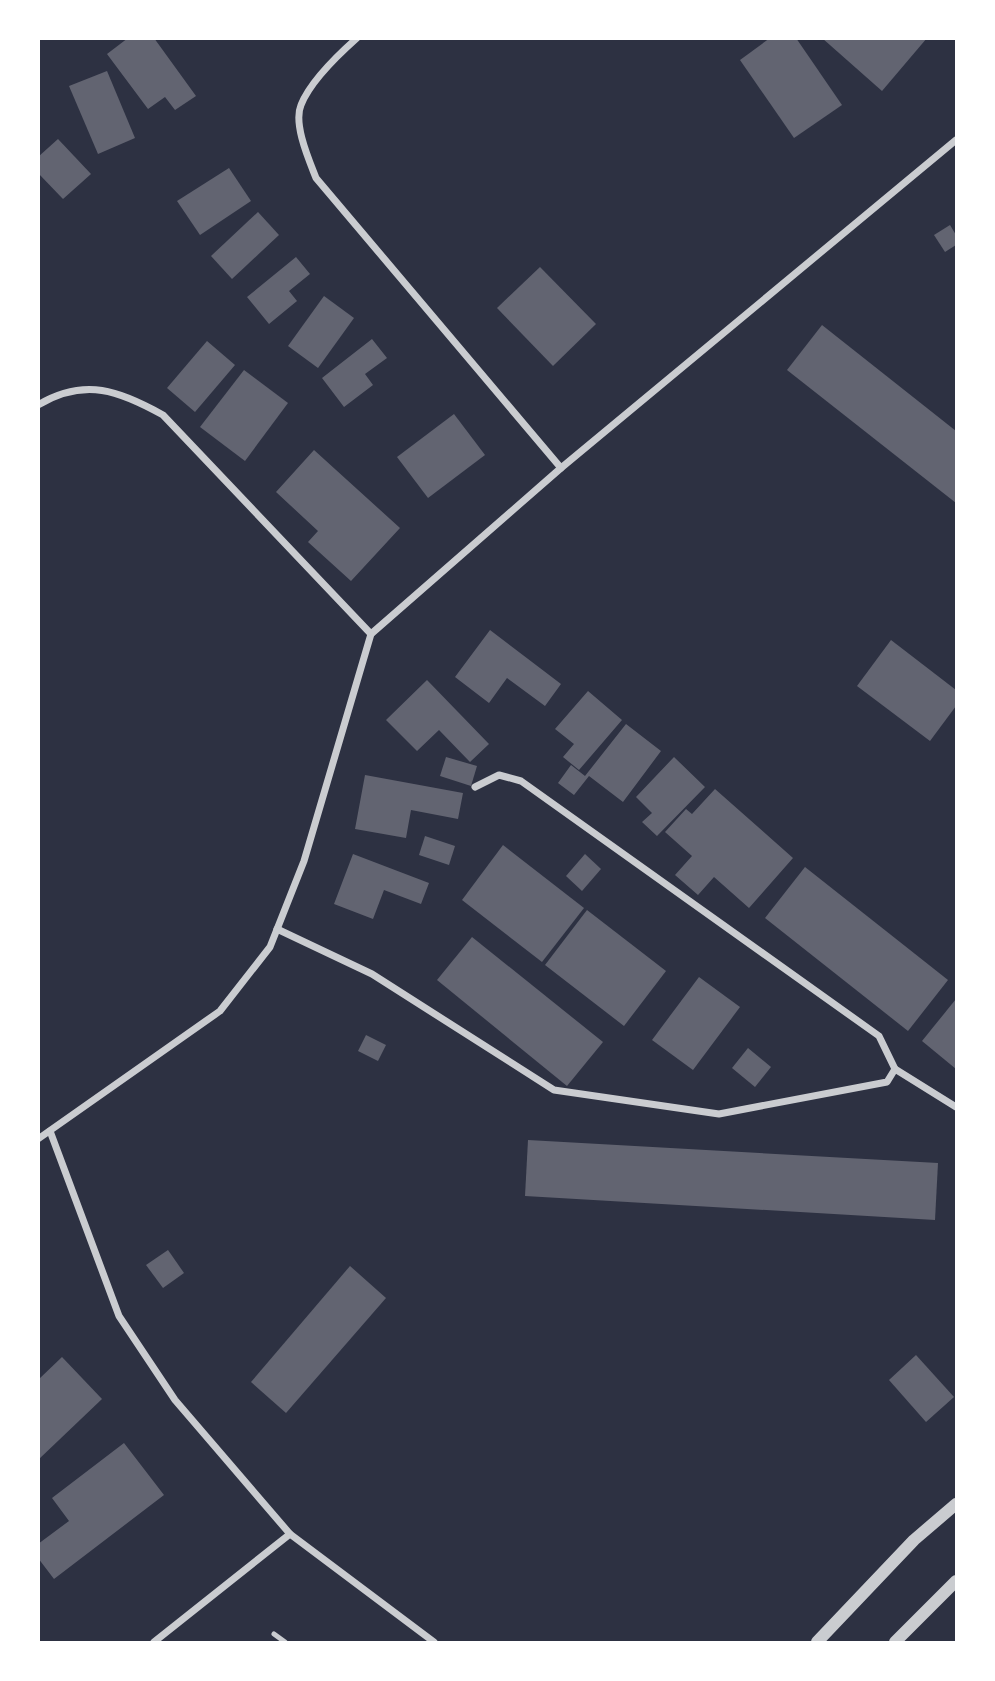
<svg xmlns="http://www.w3.org/2000/svg" width="995" height="1681" font-family="Quicksand,sans-serif">
	<rect width="100%" height="100%" fill="#2d3142"/>
	<g fill="#626471">
		<polygon points="128,38 154,38 196,96 175,110 165,97 148,109 107,54"/>
		<polygon points="770,38 796,38 842,105 794,138 740,60"/>
		<polygon points="822,38 927,38 882,91"/>
		<polygon points="107,71 135,138 98,154 69,86"/>
		<polygon points="58,139 91,174 63,199 38,173 38,157"/>
		<polygon points="229,168 251,201 200,235 177,201"/>
		<polygon points="258,212 279,235 232,279 211,256"/>
		<polygon points="950,225 956,235 956,245 945,252 934,235"/>
		<polygon points="296,257 310,274 289,291 297,301 269,324 247,297"/>
		<polygon points="540,267 596,324 553,366 497,308"/>
		<polygon points="324,296 354,318 318,368 288,346"/>
		<polygon points="822,325 956,431 956,503 787,370"/>
		<polygon points="372,339 387,358 365,374 373,385 344,407 322,378"/>
		<polygon points="207,341 235,365 195,412 167,388"/>
		<polygon points="244,370 288,403 245,461 200,427"/>
		<polygon points="454,414 485,455 428,498 397,457"/>
		<polygon points="314,450 400,528 351,581 308,542 318,531 276,492"/>
		<polygon points="490,630 561,684 545,706 507,678 489,703 455,677"/>
		<polygon points="891,640 956,690 956,706 930,741 857,686"/>
		<polygon points="427,680 489,744 470,762 439,730 417,751 386,720"/>
		<polygon points="588,691 622,720 579,770 563,757 574,744 555,729"/>
		<polygon points="626,724 661,751 623,802 589,776 574,795 558,783 571,765 585,776"/>
		<polygon points="446,757 477,766 471,786 440,776"/>
		<polygon points="674,757 705,787 657,836 642,822 652,813 636,797"/>
		<polygon points="365,775 463,793 458,819 411,810 406,838 355,829"/>
		<polygon points="715,789 793,858 749,908 714,877 698,895 675,875 692,856 665,832 686,809 692,814"/>
		<polygon points="425,836 455,846 449,865 419,855"/>
		<polygon points="503,845 584,908 542,962 462,900"/>
		<polygon points="353,854 429,883 421,904 384,890 373,919 334,904"/>
		<polygon points="585,854 601,869 582,891 566,876"/>
		<polygon points="805,867 948,980 908,1031 765,918"/>
		<polygon points="587,910 666,971 624,1026 545,965"/>
		<polygon points="472,937 603,1042 567,1086 437,980"/>
		<polygon points="699,977 740,1007 693,1070 652,1040"/>
		<polygon points="956,999 956,1069 922,1041"/>
		<polygon points="366,1035 386,1045 378,1061 358,1051"/>
		<polygon points="748,1048 771,1067 755,1087 732,1068"/>
		<polygon points="528,1140 938,1163 935,1220 525,1196"/>
		<polygon points="168,1250 184,1273 163,1288 146,1265"/>
		<polygon points="350,1266 386,1298 286,1413 251,1382"/>
		<polygon points="916,1355 954,1397 926,1422 889,1380"/>
		<polygon points="62,1357 102,1399 38,1460 38,1380"/>
		<polygon points="124,1443 164,1495 54,1579 38,1558 38,1544 69,1521 52,1498"/>
	</g>
	<g fill="none" stroke-linecap="round" stroke-linejoin="round">
		<polyline stroke="#caccd0" stroke-width="5" points="274,1634 285,1642"/>
		<g stroke="#caccd0" stroke-width="7">
			<path d="M357,38C339,54 310,82 301,105C293,124 309,160 316,178L561,468"/>
			<path d="M38,405C85,377 120,391 163,415L371,634"/>
			<polyline points="277,929 372,974 554,1090 719,1114 887,1082 895,1069 879,1036 521,781 499,775 475,787"/>
			<polyline points="895,1069 956,1107"/>
			<polyline points="50,1131 119,1316 175,1400 290,1534 434,1642"/>
			<polyline points="38,1139 220,1011 270,947 304,861 371,634 561,468 956,140"/>
			<polyline points="154,1642 290,1534"/>
		</g>
		<g stroke="#caccd0" stroke-width="12">
			<polyline points="817,1642 914,1540 956,1504"/>
			<polyline points="895,1642 956,1581"/>
		</g>
	</g>
	<rect width="995" height="1681" fill="none" stroke="#ffffff" stroke-width="80"/>
</svg>
